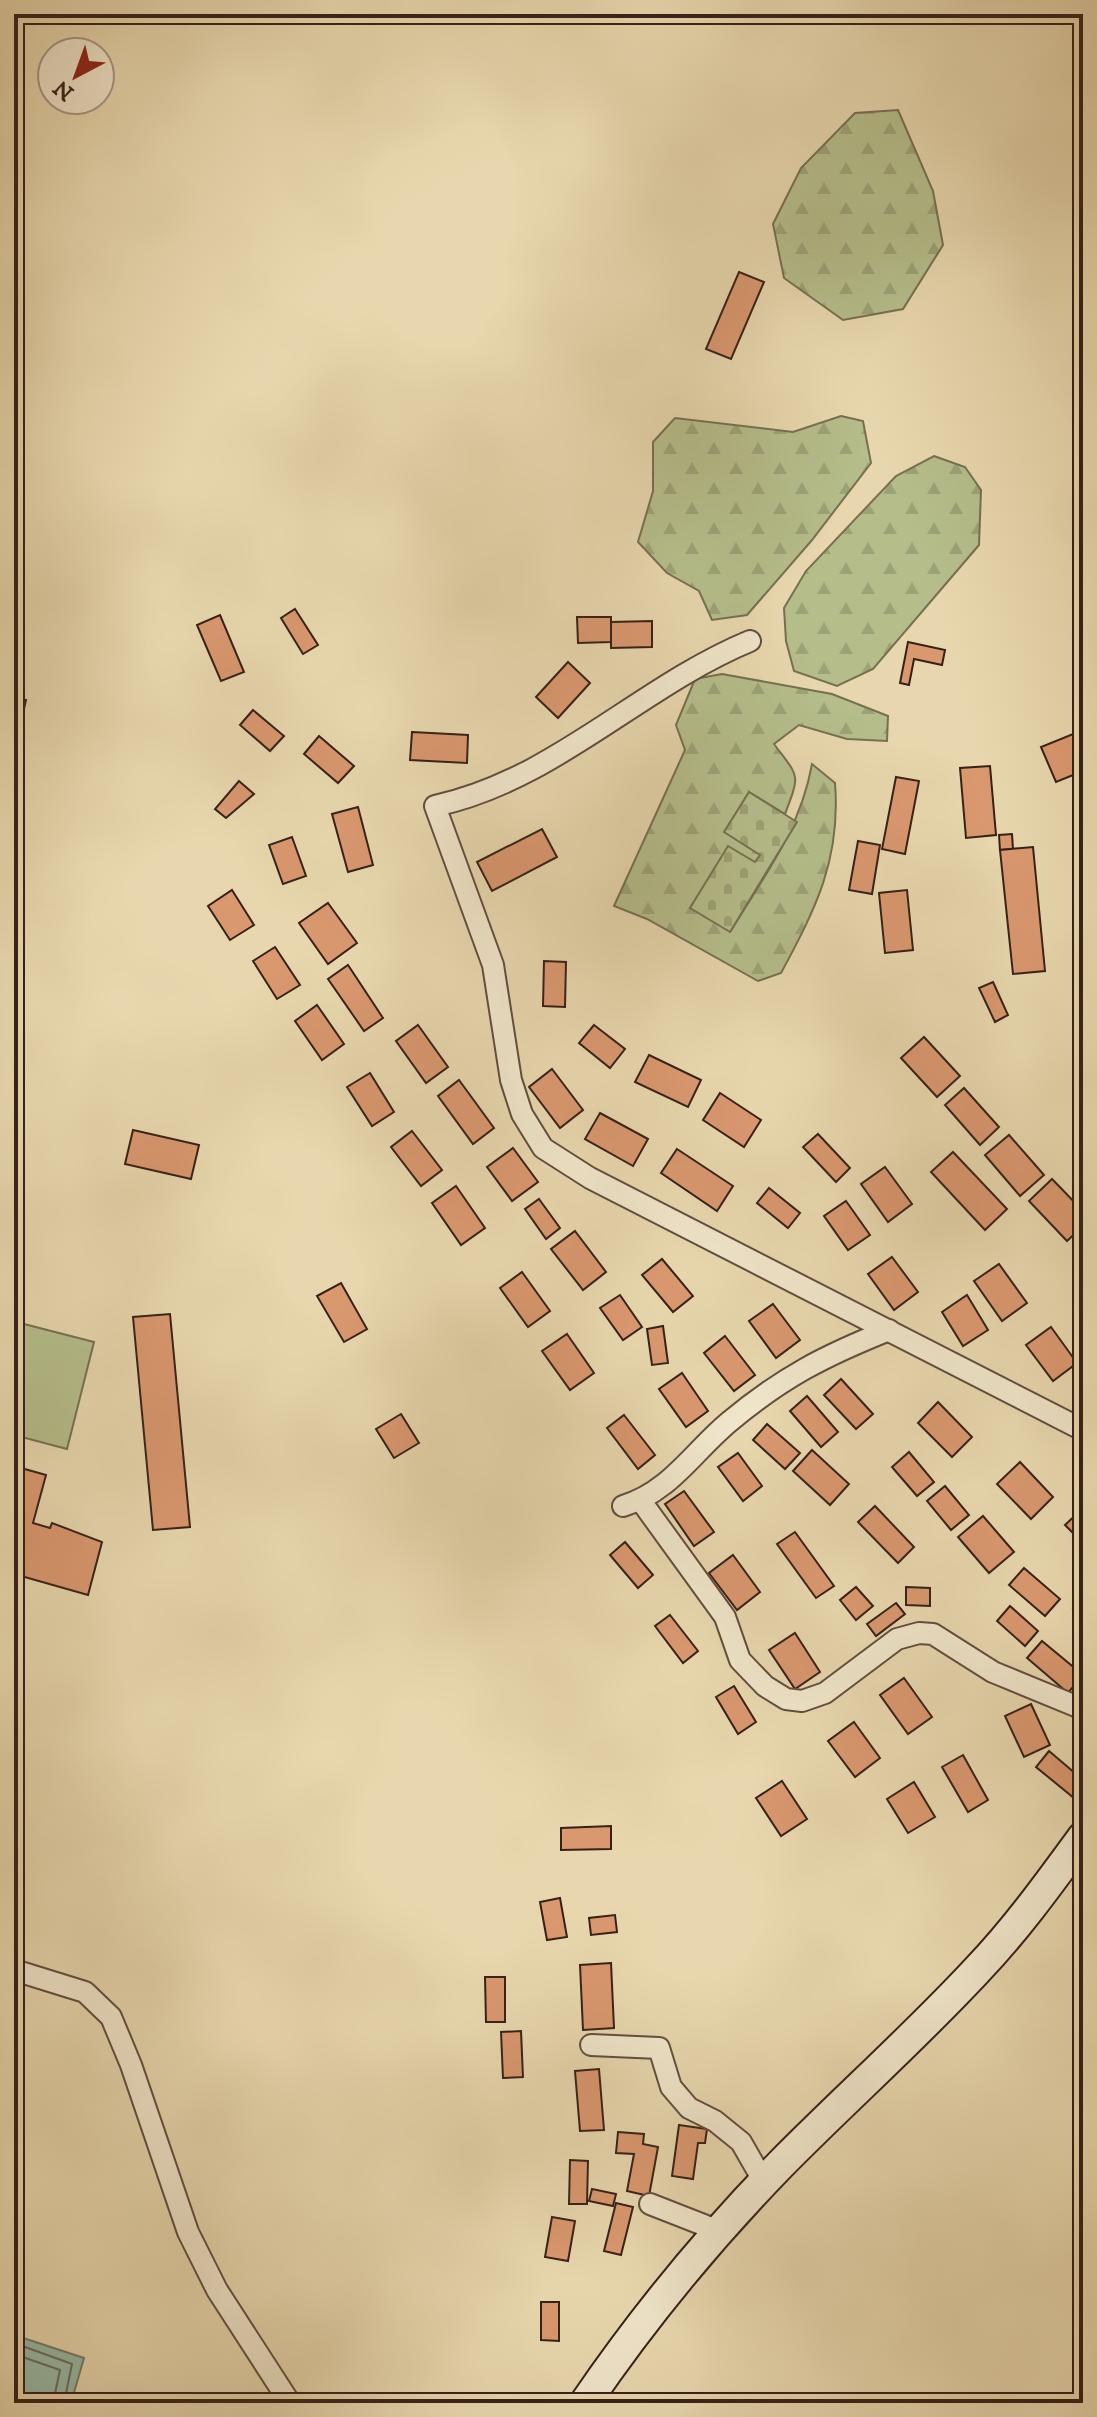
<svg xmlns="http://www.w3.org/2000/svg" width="1097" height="2417" font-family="'IM FELL DW Pica',serif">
	<defs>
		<pattern id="forest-firs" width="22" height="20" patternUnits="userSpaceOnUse" patternTransform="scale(2)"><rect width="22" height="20" fill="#b5be8b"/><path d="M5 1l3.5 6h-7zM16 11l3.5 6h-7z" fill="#9ca377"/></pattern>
		<pattern id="cemetery-stones" width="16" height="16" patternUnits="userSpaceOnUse" patternTransform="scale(2)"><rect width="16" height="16" fill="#b5be8b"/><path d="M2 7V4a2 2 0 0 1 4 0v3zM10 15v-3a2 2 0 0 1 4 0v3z" fill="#9ca377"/></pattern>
	</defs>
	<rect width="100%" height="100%" fill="#e8d7ae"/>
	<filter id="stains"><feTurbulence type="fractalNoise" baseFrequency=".0025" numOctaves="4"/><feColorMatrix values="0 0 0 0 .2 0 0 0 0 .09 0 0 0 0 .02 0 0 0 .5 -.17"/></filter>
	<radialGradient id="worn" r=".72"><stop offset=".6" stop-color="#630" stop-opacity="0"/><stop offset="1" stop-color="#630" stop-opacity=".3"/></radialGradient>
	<g fill="url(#forest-firs)" stroke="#767052" stroke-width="2">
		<polygon points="898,110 933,191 943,245 903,309 843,320 784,278 773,224 801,168 855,113"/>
		<polygon points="841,416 863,421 871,463 812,540 747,615 712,620 699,591 667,573 638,542 653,491 653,442 675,418 793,432"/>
		<polygon points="934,456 965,467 981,490 979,545 873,669 837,686 794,671 786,641 784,608 806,571 896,476"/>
		<path d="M722,674L832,694L888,716L887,741L847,739L799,725L774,744C799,778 801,772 785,814L749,792L761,855L730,932C763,878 801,828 812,764L835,783C841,859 816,908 781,973L758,981L647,919L614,906L685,750L676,725L695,679Z"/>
	</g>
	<polygon fill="url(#cemetery-stones)" stroke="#767052" stroke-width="2" points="749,792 797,822 730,932 690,908 728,846 755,862 760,855 724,832"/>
	<polygon fill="#b5be8b" stroke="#767052" stroke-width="2" points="24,1324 94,1342 67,1449 14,1435 14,1364"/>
	<polygon fill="#98baa6" stroke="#717d6e" stroke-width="2" points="14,2335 84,2358 71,2403 14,2403"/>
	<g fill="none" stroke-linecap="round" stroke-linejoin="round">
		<g stroke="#676e60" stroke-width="2">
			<polyline points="14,2343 72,2364 64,2403"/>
			<polyline points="14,2354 60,2370 53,2403"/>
		</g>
	</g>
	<g fill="#da986f" stroke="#362119" stroke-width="2">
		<polygon points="739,272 764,282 731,359 706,349"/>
		<polygon points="295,609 318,645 303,654 281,618"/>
		<polygon points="220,615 244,672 221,681 197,625"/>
		<polygon points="577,617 611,617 611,642 578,643"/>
		<polygon points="652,621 652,647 611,648 611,622"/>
		<polygon points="908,642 945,650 942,665 914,659 909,685 900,683"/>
		<polygon points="568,662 590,683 558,718 536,697"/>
		<polygon points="14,697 26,700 22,718 14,717"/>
		<polygon points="253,710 284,736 270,751 240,725"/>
		<polygon points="1083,730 1083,771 1056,782 1041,747"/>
		<polygon points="412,732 468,735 467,763 410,760"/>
		<polygon points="319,736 354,766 338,783 304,754"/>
		<polygon points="990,766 996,835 966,838 960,768"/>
		<polygon points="896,777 919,781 905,854 882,849"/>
		<polygon points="239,781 254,794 226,818 215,809"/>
		<polygon points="358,807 373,865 348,872 332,814"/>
		<polygon points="542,829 557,857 492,891 477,862"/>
		<polygon points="1012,834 1013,849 1000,850 999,835"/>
		<polygon points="292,837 306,876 283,884 269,845"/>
		<polygon points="858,841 880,845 872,894 849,890"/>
		<polygon points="1033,847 1045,971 1013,974 1000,850"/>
		<polygon points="232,890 254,925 230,940 208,906"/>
		<polygon points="907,890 913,950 885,953 879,893"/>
		<polygon points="328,903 357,943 328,964 299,923"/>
		<polygon points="275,947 300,985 277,999 253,961"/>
		<polygon points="544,961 566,962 565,1007 543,1006"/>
		<polygon points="348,965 383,1018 364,1031 328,979"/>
		<polygon points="993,982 1008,1015 995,1022 979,988"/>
		<polygon points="317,1005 344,1044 322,1060 295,1021"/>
		<polygon points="418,1025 448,1067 426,1083 396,1041"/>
		<polygon points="594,1025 625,1049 610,1068 579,1043"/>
		<polygon points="924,1037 960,1076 937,1097 901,1058"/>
		<polygon points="649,1055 701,1080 688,1107 635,1082"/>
		<polygon points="552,1069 583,1110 560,1128 529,1087"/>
		<polygon points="370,1073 394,1112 372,1126 347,1087"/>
		<polygon points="459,1080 494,1128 473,1144 438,1096"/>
		<polygon points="964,1088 999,1127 980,1145 945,1105"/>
		<polygon points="720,1093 761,1120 744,1147 703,1120"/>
		<polygon points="600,1113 648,1139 633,1166 585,1139"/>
		<polygon points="133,1130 199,1145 191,1179 125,1164"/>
		<polygon points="412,1131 442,1170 421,1186 391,1147"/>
		<polygon points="818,1134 850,1168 836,1182 803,1147"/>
		<polygon points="1009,1135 1044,1175 1020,1196 985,1155"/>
		<polygon points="513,1148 538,1182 512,1201 487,1167"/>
		<polygon points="677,1149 733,1186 717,1211 661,1173"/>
		<polygon points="953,1152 1007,1209 985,1230 931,1172"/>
		<polygon points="885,1167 912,1204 888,1222 861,1184"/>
		<polygon points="1052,1179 1083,1211 1083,1226 1067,1241 1029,1201"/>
		<polygon points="456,1186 485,1228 461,1245 432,1203"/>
		<polygon points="769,1188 800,1213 788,1228 757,1203"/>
		<polygon points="539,1199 560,1228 546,1239 525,1209"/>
		<polygon points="846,1201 870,1235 848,1250 824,1216"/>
		<polygon points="575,1231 606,1272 583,1290 551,1249"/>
		<polygon points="892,1257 918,1292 894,1310 868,1274"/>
		<polygon points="662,1259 693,1296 673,1312 642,1275"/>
		<polygon points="999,1264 1027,1303 1002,1321 974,1281"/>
		<polygon points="522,1272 550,1311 528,1327 500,1288"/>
		<polygon points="341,1283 367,1329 344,1342 317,1296"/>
		<polygon points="620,1295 642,1327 623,1340 600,1308"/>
		<polygon points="967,1295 988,1330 963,1346 942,1312"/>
		<polygon points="773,1304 800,1340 776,1358 749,1321"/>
		<polygon points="170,1314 190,1527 153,1530 133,1317"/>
		<polygon points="663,1326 668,1363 652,1365 647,1329"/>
		<polygon points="1051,1327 1077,1363 1053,1381 1026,1345"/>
		<polygon points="567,1334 594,1373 570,1390 542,1351"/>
		<polygon points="725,1336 755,1375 734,1391 704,1353"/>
		<polygon points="682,1373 708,1411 686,1427 659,1389"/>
		<polygon points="841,1379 873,1414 856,1429 824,1395"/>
		<polygon points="807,1396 838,1432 821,1447 790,1411"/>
		<polygon points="938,1402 972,1437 952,1457 918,1423"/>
		<polygon points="401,1414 419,1443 394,1458 376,1429"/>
		<polygon points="624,1415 655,1455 638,1469 607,1428"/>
		<polygon points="767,1424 800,1453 785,1469 753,1440"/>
		<polygon points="812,1450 849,1484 830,1505 793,1471"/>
		<polygon points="909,1452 934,1482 917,1496 892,1467"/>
		<polygon points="738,1453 762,1486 743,1501 718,1467"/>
		<polygon points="1020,1462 1053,1497 1031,1519 997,1484"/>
		<polygon points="14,1466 46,1475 33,1523 50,1528 52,1523 102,1542 88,1595 14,1574"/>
		<polygon points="945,1486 969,1515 951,1530 927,1501"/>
		<polygon points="684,1491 714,1532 694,1546 665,1504"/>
		<polygon points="875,1506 914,1547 898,1563 858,1522"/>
		<polygon points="1083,1508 1083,1543 1065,1525"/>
		<polygon points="983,1516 1014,1552 989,1573 958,1537"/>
		<polygon points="795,1532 834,1586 816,1598 777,1544"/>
		<polygon points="625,1542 653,1575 638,1588 610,1555"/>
		<polygon points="733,1555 760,1592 737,1610 709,1573"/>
		<polygon points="1024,1568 1060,1599 1045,1616 1009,1585"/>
		<polygon points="856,1587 873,1606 856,1620 840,1600"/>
		<polygon points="906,1587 930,1588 930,1606 906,1605"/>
		<polygon points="1083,1594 1083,1616 1073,1608"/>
		<polygon points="896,1603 905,1614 876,1636 867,1624"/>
		<polygon points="1010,1606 1038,1631 1025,1646 997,1621"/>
		<polygon points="670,1615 698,1651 683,1663 655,1626"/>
		<polygon points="795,1633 820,1672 795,1689 769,1650"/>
		<polygon points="1042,1641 1083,1675 1068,1693 1027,1658"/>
		<polygon points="904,1678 932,1717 908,1734 880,1695"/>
		<polygon points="734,1686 756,1722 738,1734 716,1697"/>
		<polygon points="1031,1704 1050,1745 1024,1757 1005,1716"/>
		<polygon points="854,1722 880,1758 855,1777 828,1741"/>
		<polygon points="1049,1751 1083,1780 1080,1803 1036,1767"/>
		<polygon points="963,1755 988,1800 968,1812 942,1767"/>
		<polygon points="782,1781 807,1819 781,1836 756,1798"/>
		<polygon points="914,1782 935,1817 908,1833 887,1799"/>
		<polygon points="611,1826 611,1849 561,1850 561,1828"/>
		<polygon points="1083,1872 1083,1892 1082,1893 1073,1885"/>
		<polygon points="560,1898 567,1937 547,1940 540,1902"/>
		<polygon points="615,1915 617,1932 591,1935 589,1918"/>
		<polygon points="611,1963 614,2028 583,2030 580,1965"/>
		<polygon points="485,1977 505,1977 505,2022 486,2022"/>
		<polygon points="521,2031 523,2077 503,2078 501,2032"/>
		<polygon points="599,2069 604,2130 580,2131 575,2071"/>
		<polygon points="679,2125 707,2129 705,2143 698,2143 693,2179 672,2176"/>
		<polygon points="618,2132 644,2134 643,2144 658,2147 649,2196 627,2191 634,2154 616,2153"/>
		<polygon points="570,2160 588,2161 587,2204 569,2204"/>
		<polygon points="592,2189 616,2194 613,2206 589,2201"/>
		<polygon points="616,2203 633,2207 621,2255 604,2251"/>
		<polygon points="552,2217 575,2221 568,2261 545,2257"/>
		<polygon points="541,2302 559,2302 559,2341 541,2340"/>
	</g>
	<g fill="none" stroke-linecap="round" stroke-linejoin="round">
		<g stroke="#624e3e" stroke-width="24">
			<g id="street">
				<path d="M750,641C639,687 555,780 435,806L493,965L511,1080L522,1114L543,1148L590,1178L1083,1430"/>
				<polyline points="641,1501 725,1617 740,1660 765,1686 786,1699 802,1701 825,1693 897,1639 919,1633 933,1634 993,1672 1083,1709"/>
				<path d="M623,1506C670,1492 693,1452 729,1422C783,1377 824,1356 889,1330"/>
				<polyline points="14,1970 85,1992 111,2017 131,2065 188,2232 217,2290 290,2403"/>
				<polyline points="591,2045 659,2048 671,2087 689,2108 715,2121 741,2142 764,2182"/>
				<polyline points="650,2204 719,2231"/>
			</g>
		</g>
		<g stroke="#362119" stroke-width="34">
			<path id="secondary" d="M585,2403C643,2318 708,2239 780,2165C845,2099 915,2037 978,1969C1017,1928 1050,1882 1083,1837"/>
		</g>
		<use href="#street" stroke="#f0e5ca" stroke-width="20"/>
		<use href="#secondary" stroke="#f0e5ca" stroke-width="30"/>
	</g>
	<rect width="1097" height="2417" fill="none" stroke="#e8d7ae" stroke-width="48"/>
	<rect x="16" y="16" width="1065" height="2385" fill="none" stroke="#362119" stroke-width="4"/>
	<rect x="24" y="24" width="1049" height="2369" fill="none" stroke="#362119" stroke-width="2"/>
	<g transform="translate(76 76) rotate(221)"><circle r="38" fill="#f0e5ca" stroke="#a69783" stroke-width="2"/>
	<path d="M0-6L14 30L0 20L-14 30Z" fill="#8f2418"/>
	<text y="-12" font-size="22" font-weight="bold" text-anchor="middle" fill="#362119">N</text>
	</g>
	<rect width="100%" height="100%" filter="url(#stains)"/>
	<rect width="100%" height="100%" fill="url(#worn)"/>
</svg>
